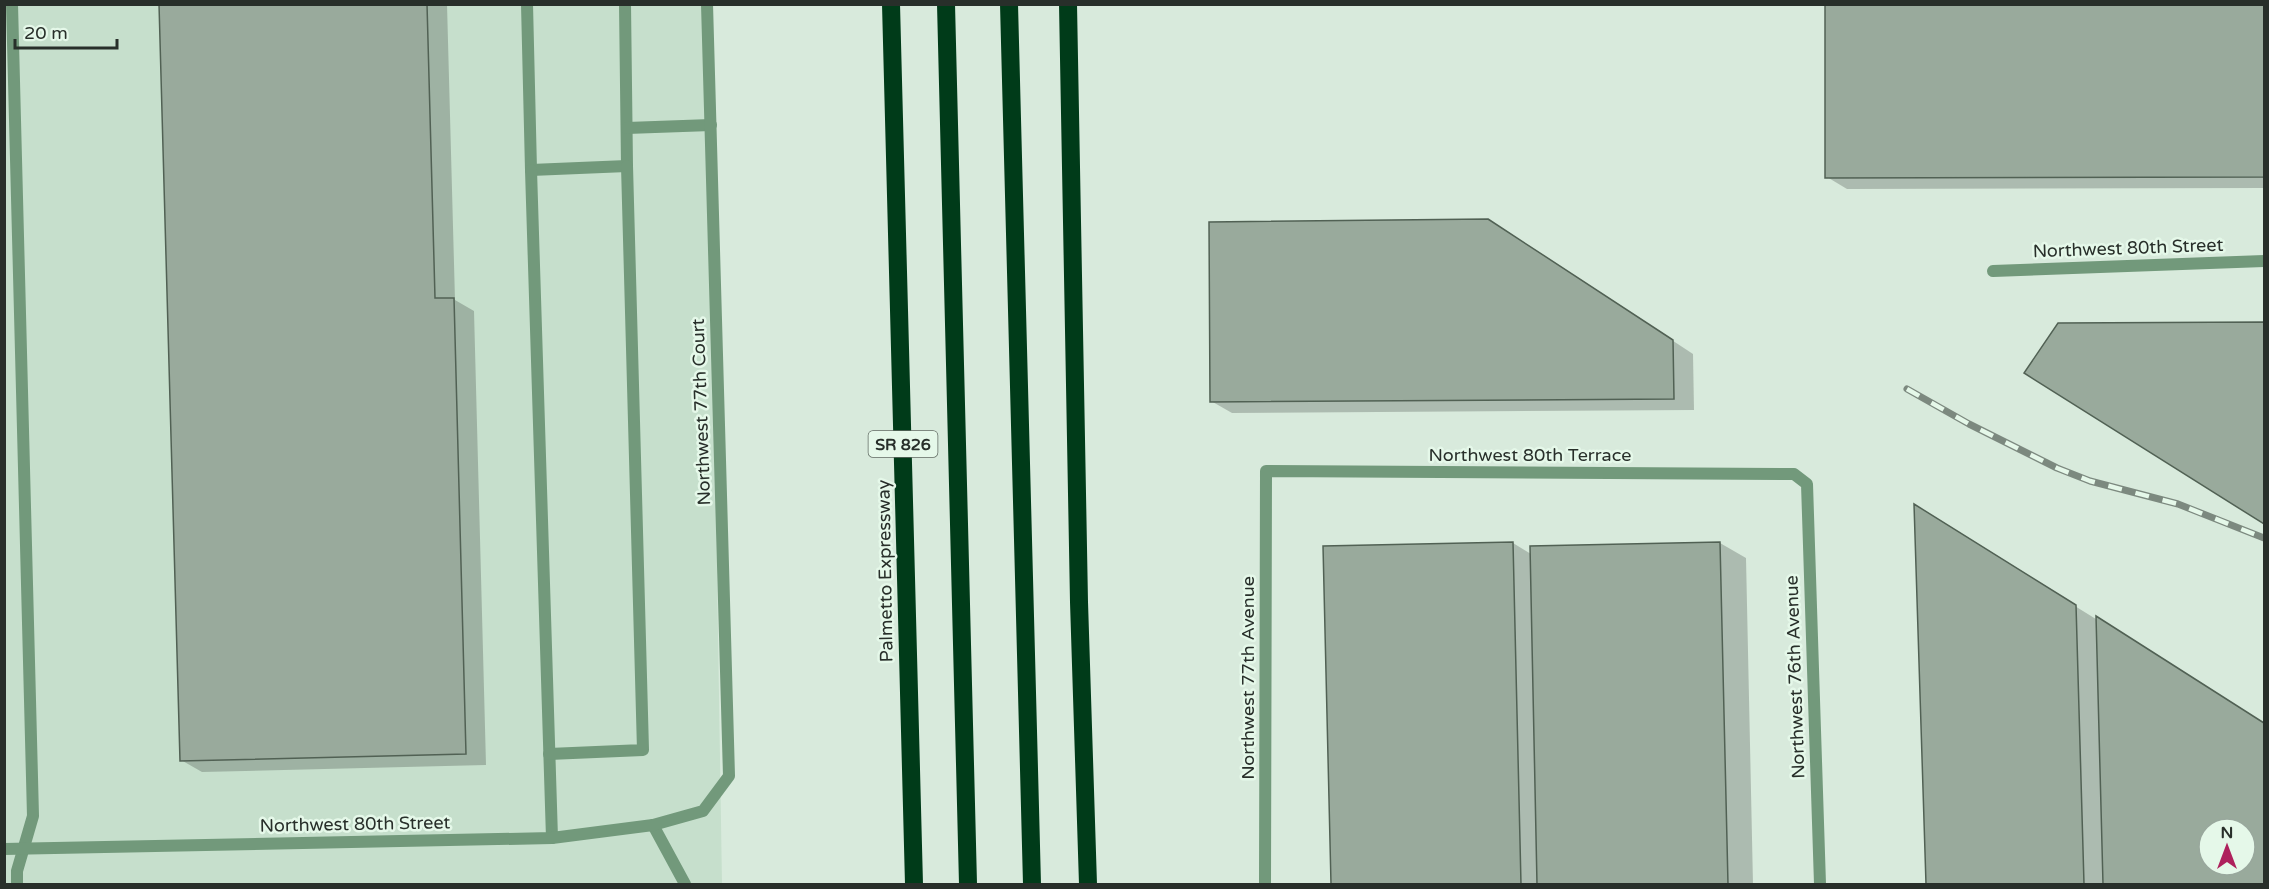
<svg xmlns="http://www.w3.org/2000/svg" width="2269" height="889" font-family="'Varela Round',sans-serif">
	<rect width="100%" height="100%" fill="#d8eadc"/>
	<polygon fill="#c6dfcc" points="5,5 708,5 722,884 5,884"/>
	<g fill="#0003" fill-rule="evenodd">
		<polygon points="161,4 447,4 455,300 474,311 486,765 202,772 181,760"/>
		<polygon points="1827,4 2264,4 2264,188 1847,189 1827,177"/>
		<polygon points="1509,233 1693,354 1694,410 1232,413 1211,401"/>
		<polygon points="2059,324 2264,324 2264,522 2026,373"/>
		<path d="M1915,507L2264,723V884H1927ZM2209,829H2245V865H2209Z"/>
		<polygon points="1513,543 1531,554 1720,543 1746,558 1753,884 1333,884 1325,548"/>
	</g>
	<g fill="#99aa9c" stroke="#516154" stroke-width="1.5" fill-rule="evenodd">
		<polygon points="159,4 427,4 435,298 454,298 466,754 180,761"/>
		<polygon points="1825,4 2264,4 2264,177 1825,178"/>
		<polygon points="1488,219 1673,340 1674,399 1210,402 1209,222"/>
		<polygon points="2264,322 2264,524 2024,373 2058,323"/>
		<polygon points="1914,504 2076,605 2084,884 1926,884"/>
		<polygon points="1513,542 1521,884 1331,884 1323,546"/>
		<polygon points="1720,542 1728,884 1537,884 1530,546"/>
		<path d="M2096,616L2264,723V884H2103ZM2209,829H2245V865H2209Z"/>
	</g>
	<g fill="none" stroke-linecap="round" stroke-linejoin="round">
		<g stroke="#72997b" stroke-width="12">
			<polyline points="12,4 33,816 17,871 17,884"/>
			<polyline points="527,4 531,170 627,166 625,4"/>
			<polyline points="627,128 711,125"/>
			<polyline points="531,170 552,838"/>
			<polyline points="549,754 643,750 627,166"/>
			<polyline points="653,825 685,884"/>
			<polyline points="4,849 552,838 653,825 703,811 729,776 707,4"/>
		</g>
		<g stroke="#72997b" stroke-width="12">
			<polyline points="1993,271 2264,261"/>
			<polyline points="1265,884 1266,471 1794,474 1807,484 1820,884"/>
		</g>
		<g stroke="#003b19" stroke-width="18">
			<polyline points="891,4 914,884"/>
			<polyline points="946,4 968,884"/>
			<polyline points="1009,4 1032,884"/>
			<polyline points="1068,4 1079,602 1088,884"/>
		</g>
		<g stroke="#7c897f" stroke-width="7">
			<polyline id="rail" points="1907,389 1969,424 2057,468 2090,481 2178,504 2264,538"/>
		</g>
		<use href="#rail" stroke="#e5f8e9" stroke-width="4.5" stroke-dasharray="14" stroke-linecap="butt"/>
	</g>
	<g text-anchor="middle" stroke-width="5" stroke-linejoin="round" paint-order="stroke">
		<rect fill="#e5f8e9" stroke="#616b63" stroke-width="1.5" x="868.5" y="431" width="69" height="26" rx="4.5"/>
		<g font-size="16" font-weight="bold" fill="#282f2a">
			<text x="903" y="450">SR 826</text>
		</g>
		<g font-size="18" fill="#282f2a" stroke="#e5f8e9">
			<text transform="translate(2128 248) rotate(-2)" y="6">Northwest 80th Street</text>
			<text transform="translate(701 412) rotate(-92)" y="6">Northwest 77th Court</text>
			<text x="1530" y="461">Northwest 80th Terrace</text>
			<text transform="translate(885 571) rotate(-91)" y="6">Palmetto Expressway</text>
			<text transform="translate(1795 677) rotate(-92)" y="6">Northwest 76th Avenue</text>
			<text transform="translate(1248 678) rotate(-90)" y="6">Northwest 77th Avenue</text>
			<text transform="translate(355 824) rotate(-1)" y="6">Northwest 80th Street</text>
		</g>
	</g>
	<rect width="2269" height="889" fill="none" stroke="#282f2a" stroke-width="12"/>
	<g transform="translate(2227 847)"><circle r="28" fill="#e5f8e9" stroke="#99a89d" stroke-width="1.5"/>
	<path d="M0-4.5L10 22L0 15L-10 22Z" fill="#ae215c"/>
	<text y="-9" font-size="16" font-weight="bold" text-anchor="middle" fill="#282f2a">N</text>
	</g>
	<path d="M15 39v9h102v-9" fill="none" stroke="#282f2a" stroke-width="3"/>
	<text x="24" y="39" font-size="18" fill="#282f2a" stroke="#e5f8e9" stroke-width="4.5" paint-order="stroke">20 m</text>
</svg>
